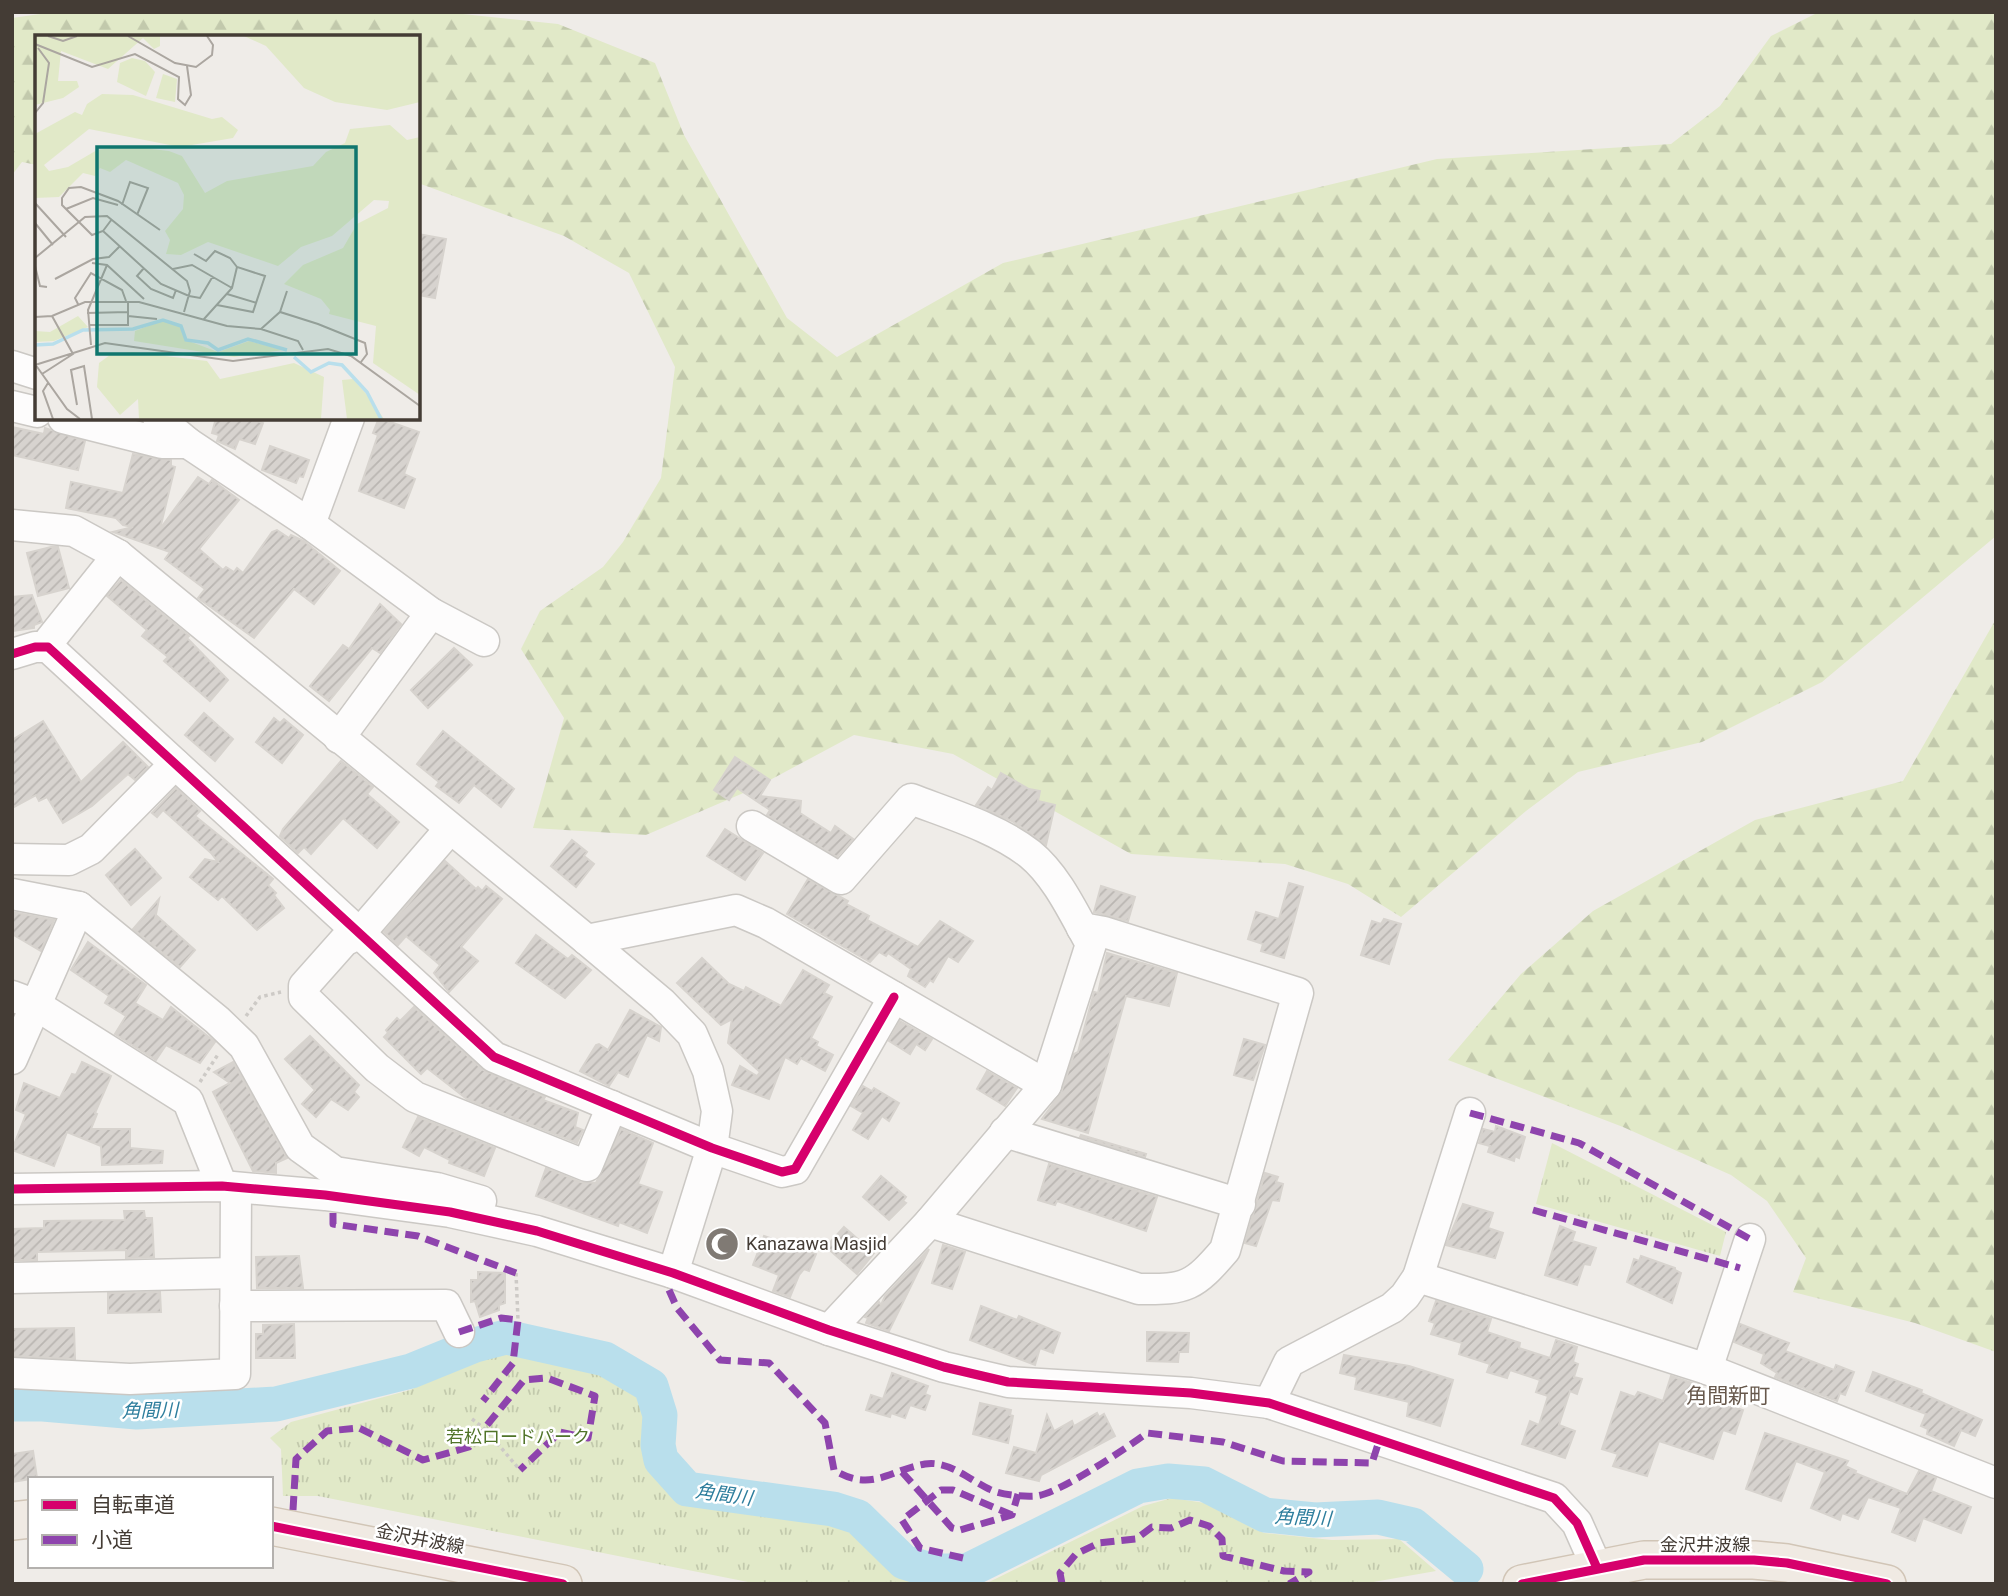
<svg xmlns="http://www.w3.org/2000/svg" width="2008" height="1596" font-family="Roboto,'Noto Sans JP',sans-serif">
	<defs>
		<pattern id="grass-tufts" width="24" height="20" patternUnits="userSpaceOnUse" patternTransform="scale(1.75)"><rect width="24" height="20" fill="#e1e9c8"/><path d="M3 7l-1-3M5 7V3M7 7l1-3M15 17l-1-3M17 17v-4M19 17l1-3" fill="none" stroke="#c2c9ac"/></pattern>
		<pattern id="forest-firs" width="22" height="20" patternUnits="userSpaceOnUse" patternTransform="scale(1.75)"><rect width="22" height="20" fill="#e1e9c8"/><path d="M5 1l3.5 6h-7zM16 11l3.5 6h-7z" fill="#c2c9ac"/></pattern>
		<pattern id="building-hatch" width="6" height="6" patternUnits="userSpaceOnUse" patternTransform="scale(1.75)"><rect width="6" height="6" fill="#d7d3cf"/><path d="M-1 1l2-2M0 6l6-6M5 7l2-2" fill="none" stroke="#bab6b2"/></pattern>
	</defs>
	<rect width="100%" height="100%" fill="#efece8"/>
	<g fill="url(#grass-tufts)">
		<polygon points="1552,1143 1726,1232 1720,1256 1536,1204"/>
		<polygon points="506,1337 605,1359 651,1386 660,1415 658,1445 661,1460 687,1489 847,1529 904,1578 924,1584 758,1584 318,1496 283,1496 281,1449 270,1438 291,1422 410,1390 442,1375 475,1345"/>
		<polygon points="1172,1498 1205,1503 1264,1533 1332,1540 1399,1539 1436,1571 1362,1584 985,1584 1143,1506"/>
	</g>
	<g fill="url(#forest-firs)">
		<polygon points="54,12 444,12 558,24 655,63 684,135 787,318 837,357 1003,263 1437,159 1671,144 1720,106 1771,36 1819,12 1996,12 1996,536 1822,682 1702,742 1578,772 1526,811 1401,917 1348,884 1285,864 1131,854 953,754 854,735 755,788 646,835 533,828 564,718 521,649 540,611 603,567 623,542 661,478 675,367 629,273 564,236 418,183 418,37 37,37 37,165 22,162 12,175 12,18"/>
		<polygon points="1996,619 1996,1352 1915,1323 1793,1292 1806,1258 1767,1201 1731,1175 1623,1127 1448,1060 1521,974 1593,911 1755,820 1903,781"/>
	</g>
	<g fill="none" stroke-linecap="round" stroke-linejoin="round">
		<polyline stroke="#b9dfec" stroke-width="35" points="12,1404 43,1404 137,1412 276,1404 411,1371 475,1345 506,1337 605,1359 651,1386 660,1415 658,1445 661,1460 687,1489 833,1509 858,1517 904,1562 934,1571 967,1571 1138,1486 1168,1481 1204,1484 1265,1515 1315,1520 1378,1517 1413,1525 1466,1569"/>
	</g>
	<g fill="url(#building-hatch)" stroke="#d7d3ce" stroke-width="2">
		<polygon points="418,234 446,239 435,298 418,295"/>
		<polygon points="216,418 249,418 263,423 255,444 239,439 235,449 217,441 219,435 212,433"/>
		<polygon points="379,418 419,432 404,474 415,479 404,508 359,491 378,435 373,433"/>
		<polygon points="12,427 44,434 45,428 85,441 78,470 12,455"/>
		<polygon points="270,446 309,460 303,477 299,476 296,483 262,470"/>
		<polygon points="133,454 171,460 171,466 175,467 160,529 198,477 209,484 212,480 239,500 199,549 223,570 226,567 234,572 237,568 243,573 272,532 277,530 289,538 291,535 304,541 340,571 314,604 294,589 254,638 198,598 205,589 165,559 170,552 113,532 133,527 123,525 116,518 66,508 71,482 123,493"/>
		<polygon points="51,547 58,547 69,588 38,596 27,553"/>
		<polygon points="121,580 189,636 187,638 228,680 210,701 164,661 168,657 142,636 147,630 107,596"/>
		<polygon points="32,595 42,622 34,625 34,628 12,631 12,597"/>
		<polygon points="380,604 401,624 380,653 372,648 329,701 310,686 343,645 349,649"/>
		<polygon points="454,648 472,665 428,708 411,690"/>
		<polygon points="204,713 233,739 215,761 185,735"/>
		<polygon points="274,718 280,723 284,719 303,735 282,763 256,742"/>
		<polygon points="43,721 81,782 123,742 148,767 135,780 128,774 92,806 63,823 47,797 39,801 36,795 12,808 12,740"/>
		<polygon points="443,731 514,789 501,807 474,785 459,803 436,786 439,782 417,764"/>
		<polygon points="735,757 770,780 760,796 801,801 800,813 831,833 835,826 853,839 837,857 767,815 770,810 737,788 729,800 714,790"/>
		<polygon points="341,761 373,787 367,794 399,822 377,848 343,818 311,854 304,847 298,853 280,836 283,829"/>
		<polygon points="1001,773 1029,789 1040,791 1038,801 1055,805 1046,845 1012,821 976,805 988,787 992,790"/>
		<polygon points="176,788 200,811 195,816 273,879 268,885 276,893 274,895 284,908 257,930 222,896 218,900 190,877 205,859 218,862 211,853 163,810 157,817 152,813"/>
		<polygon points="725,829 763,853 745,880 707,856"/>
		<polygon points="572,840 587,852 584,856 594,864 576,887 551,866"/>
		<polygon points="135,849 161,878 131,905 106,875"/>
		<polygon points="445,861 476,889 478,887 482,891 486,886 502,899 461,947 478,961 449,992 434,973 440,965 406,936 398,945 384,932"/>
		<polygon points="808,879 848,901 846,904 869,916 867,920 918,947 940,921 973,941 958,962 948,956 933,982 930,980 925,987 908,976 911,969 888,953 886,956 879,952 870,962 787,914"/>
		<polygon points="1289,883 1303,887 1284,958 1261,951 1263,944 1248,939 1256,912 1279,919"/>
		<polygon points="1101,886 1135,897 1128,921 1094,912"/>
		<polygon points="159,899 155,919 157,916 195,950 180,967 133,929"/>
		<polygon points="12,912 54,920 41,951 12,934"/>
		<polygon points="1384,919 1401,924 1389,964 1361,955 1372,921 1381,924"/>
		<polygon points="536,935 568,959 572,955 591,970 565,998 516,963"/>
		<polygon points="88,942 146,985 135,1003 163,1020 171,1007 215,1042 200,1063 166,1045 156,1060 115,1034 126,1016 105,1003 109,996 71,970"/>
		<polygon points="1107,953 1177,973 1169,1006 1126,996 1088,1133 1042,1119 1061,1093 1074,1054 1078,1052 1094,992 1098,993"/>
		<polygon points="702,958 729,984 744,991 746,987 781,1006 803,970 829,985 824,993 832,997 811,1038 818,1042 816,1046 833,1055 825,1071 801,1058 797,1064 785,1057 769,1099 732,1085 740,1066 757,1076 760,1072 728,1043 732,1019 721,1025 677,983"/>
		<polygon points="414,1007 483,1070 545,1097 543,1100 578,1113 575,1127 583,1130 577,1143 467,1099 427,1068 421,1074 384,1037 388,1033 386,1030 397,1018 400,1021"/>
		<polygon points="630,1010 661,1027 659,1041 647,1035 628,1077 618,1072 609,1086 580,1071 596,1045 599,1044 608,1050"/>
		<polygon points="900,1021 932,1039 925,1050 916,1044 910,1054 889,1041"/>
		<polygon points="310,1036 359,1085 354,1092 359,1097 348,1110 331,1099 316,1117 302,1104 315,1090 285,1059"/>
		<polygon points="1244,1039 1265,1045 1253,1080 1234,1075"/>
		<polygon points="82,1062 111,1076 95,1113 97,1114 91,1129 130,1129 130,1148 163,1151 162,1163 102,1165 101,1146 67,1132 54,1166 12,1150 26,1114 16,1110 24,1083 60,1098 72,1074 76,1075"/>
		<polygon points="233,1062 287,1158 276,1163 276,1173 253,1171 213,1092 230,1083 214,1072"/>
		<polygon points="987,1071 1017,1088 1005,1106 977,1089"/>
		<polygon points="863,1086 872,1091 874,1088 899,1103 889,1121 882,1116 868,1139 853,1130 863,1113 851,1106"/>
		<polygon points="418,1117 495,1148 484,1176 449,1163 450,1160 424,1147 419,1156 403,1147"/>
		<polygon points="1496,1126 1525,1137 1519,1158 1515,1156 1514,1161 1488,1152 1490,1146 1479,1143 1483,1129 1495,1132"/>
		<polygon points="621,1129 653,1143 638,1184 662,1192 647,1233 619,1222 618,1226 536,1196 546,1168 580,1182 596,1183"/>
		<polygon points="1081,1135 1146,1154 1145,1157 1080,1137"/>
		<polygon points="1049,1164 1157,1197 1146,1231 1057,1201 1055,1205 1038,1200"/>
		<polygon points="1265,1173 1278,1177 1276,1182 1283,1184 1279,1201 1272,1200 1256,1246 1245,1243"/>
		<polygon points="881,1176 906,1197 903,1201 906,1203 889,1220 863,1197"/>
		<polygon points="1463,1204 1493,1213 1488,1228 1503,1233 1495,1258 1446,1245"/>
		<polygon points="124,1211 144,1211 145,1218 152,1218 154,1257 126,1258 126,1250 37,1252 37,1260 12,1260 12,1229 44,1228 44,1221 125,1220"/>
		<polygon points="1560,1226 1575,1232 1572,1241 1596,1248 1590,1265 1584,1264 1577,1285 1545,1275"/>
		<polygon points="844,1227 874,1253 857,1274 826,1247"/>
		<polygon points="764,1236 816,1254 809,1271 804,1269 799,1275 790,1297 773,1291 779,1275 753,1265"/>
		<polygon points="943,1245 965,1252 952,1289 932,1283"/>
		<polygon points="929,1249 889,1331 866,1323 868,1318 865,1317 879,1302 881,1305 885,1296"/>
		<polygon points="299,1256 303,1288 257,1288 256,1257"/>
		<polygon points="1641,1256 1675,1268 1675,1270 1681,1273 1672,1303 1627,1282 1634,1259 1639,1261"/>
		<polygon points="478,1272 505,1273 505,1303 499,1305 499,1310 480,1317 475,1301 471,1302 471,1280 478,1280"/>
		<polygon points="160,1292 161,1312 108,1313 108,1293"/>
		<polygon points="1436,1301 1491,1319 1487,1332 1520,1343 1519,1348 1550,1358 1556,1340 1577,1347 1573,1362 1578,1364 1574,1377 1582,1379 1577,1394 1570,1391 1559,1425 1575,1431 1565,1458 1522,1444 1530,1421 1539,1425 1548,1396 1536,1392 1540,1380 1510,1370 1507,1378 1487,1372 1490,1364 1459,1354 1462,1343 1431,1334 1435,1323 1429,1321"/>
		<polygon points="981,1306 1017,1320 1019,1316 1060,1333 1053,1353 1040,1348 1035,1365 970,1340"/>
		<polygon points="294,1324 295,1358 256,1358 256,1334 263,1334 263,1325"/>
		<polygon points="1740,1324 1789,1343 1785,1351 1834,1370 1836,1365 1854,1372 1845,1395 1840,1393 1837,1401 1775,1377 1777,1373 1761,1363 1764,1354 1734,1342"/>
		<polygon points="74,1328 75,1359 12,1356 12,1329"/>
		<polygon points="1147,1332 1189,1333 1188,1352 1179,1352 1178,1362 1147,1361"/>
		<polygon points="1344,1355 1409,1366 1453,1380 1440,1426 1407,1416 1409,1402 1355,1389 1357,1377 1340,1373"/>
		<polygon points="1873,1372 1922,1390 1921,1393 1982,1420 1975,1436 1961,1430 1954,1446 1927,1434 1928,1429 1921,1426 1926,1414 1866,1391"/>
		<polygon points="892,1373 928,1386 925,1394 930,1396 925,1410 910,1405 905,1418 891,1413 890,1417 866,1410 871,1395 883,1399"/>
		<polygon points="1671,1376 1695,1384 1694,1389 1719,1397 1717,1401 1743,1410 1735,1434 1723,1430 1713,1459 1659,1441 1647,1476 1613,1466 1618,1454 1602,1449 1621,1392 1635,1397 1638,1392 1663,1401"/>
		<polygon points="980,1403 1011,1410 1010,1415 1013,1416 1008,1443 973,1434"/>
		<polygon points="1097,1413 1099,1417 1104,1414 1115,1436 1041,1475 1039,1481 1006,1473 1014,1447 1036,1453 1047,1415 1054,1431 1072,1421 1074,1426"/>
		<polygon points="1765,1433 1848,1461 1845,1466 1856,1471 1855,1473 1907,1494 1919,1471 1936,1478 1931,1491 1971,1507 1961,1533 1923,1518 1915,1541 1892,1532 1901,1508 1868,1497 1858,1519 1842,1513 1840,1520 1811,1508 1825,1472 1796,1461 1781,1501 1746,1489"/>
		<polygon points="33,1451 37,1478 12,1482 12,1454"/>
	</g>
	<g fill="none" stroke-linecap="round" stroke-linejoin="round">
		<g stroke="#cbc8c4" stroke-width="33">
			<g id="minor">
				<polyline points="12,366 37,374"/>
				<polyline points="12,406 37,412"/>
				<polyline points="63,418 162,443 188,443"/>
				<polyline points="158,418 188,443 310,524 431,613 484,641"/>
				<polyline points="310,524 349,418"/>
				<polyline points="12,525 74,531 118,555 587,940 662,1003 692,1034 708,1071 717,1111 712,1148 673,1273"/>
				<polyline points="48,647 50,640 118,555"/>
				<polyline points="12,654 35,647 48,647 494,1057 712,1148 782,1172 795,1169 894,997"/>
				<polyline points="339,738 431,613"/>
				<path d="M752,826L841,879L911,799C950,814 997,828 1030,854C1057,876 1074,914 1091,944L1046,1085L930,1222L829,1330"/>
				<polyline points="449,830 360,933 344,941 304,986 304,997 377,1068 415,1097 587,1166 612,1106"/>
				<polyline points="12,859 69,860 91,849 175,764"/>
				<polyline points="12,894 79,907 217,1020 244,1046 300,1147 335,1172 437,1188 481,1201"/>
				<polyline points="587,940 736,910 766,923 1046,1085"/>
				<polyline points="12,996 36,1005 188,1101 222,1186"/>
				<polyline points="12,1059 79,907"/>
				<polyline points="1005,1132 1240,1204"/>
				<polyline points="12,1189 222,1186 325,1195 450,1212 537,1231 673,1273 829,1330 944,1367 1008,1382 1191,1393 1269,1403 1554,1498 1577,1523 1597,1568"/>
				<path d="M930,1222L1139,1289C1187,1290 1194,1286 1225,1250L1298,993L1104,932L1082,928"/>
				<polyline points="1418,1277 1470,1113"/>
				<polyline points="12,1278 235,1273"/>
				<polyline points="235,1306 446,1305 459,1332"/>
				<polyline points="1707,1369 1750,1239"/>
				<polyline points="12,1373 130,1379 235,1374 236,1188"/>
				<polyline points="1269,1403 1289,1362 1392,1308 1405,1296 1418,1277 1707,1369 1996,1483"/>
			</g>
		</g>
		<g stroke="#d1c5b6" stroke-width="40">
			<g id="major">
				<polyline points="12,1521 30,1519"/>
				<polyline points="271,1526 563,1584"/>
				<polyline points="1522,1584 1644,1560 1754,1560 1787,1563 1887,1584"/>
			</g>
		</g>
		<g stroke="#cdcac6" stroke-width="3.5" stroke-dasharray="3.5 3.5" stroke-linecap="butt">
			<polyline points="246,1016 260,997 281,992"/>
			<polyline points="200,1082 219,1053"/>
			<polyline points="516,1273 518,1320"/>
			<polyline points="472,1419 486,1430 520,1470"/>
		</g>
		<use href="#minor" stroke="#fdfcfc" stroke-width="30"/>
		<use href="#major" stroke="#f0eae3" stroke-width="37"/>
		<g stroke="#8e44ad" stroke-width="7" stroke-dasharray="14 7" stroke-linecap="butt">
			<polyline points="1470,1113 1579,1143 1750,1239"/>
			<polyline points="1533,1210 1740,1268"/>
			<polyline points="333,1213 333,1224 418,1236 516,1273"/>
			<path d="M669,1290L677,1308L720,1360L769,1363L825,1423L834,1470C872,1493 889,1470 925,1464C948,1460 970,1480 989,1489C1000,1495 1024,1497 1036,1496C1057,1495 1128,1447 1147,1433L1223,1442L1283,1461L1372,1463L1380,1438"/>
			<polyline points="459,1332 501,1318 518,1320 513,1363 483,1401"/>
			<polyline points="902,1472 952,1528 960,1530 1012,1515 1018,1494"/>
			<polyline points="293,1510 296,1459 327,1431 359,1428 423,1460 469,1447 524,1380 547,1378 595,1396 588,1438 560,1432 520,1470"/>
			<polyline points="963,1558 920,1548 902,1520 941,1490 953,1490 1012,1515"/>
			<polyline points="1062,1584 1060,1573 1076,1554 1099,1543 1136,1539 1152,1527 1171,1528 1190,1520 1209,1526 1222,1539 1223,1556 1284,1571 1309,1572 1289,1584"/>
		</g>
		<g stroke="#fff" stroke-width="13">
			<g id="cycleway">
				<polyline points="12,654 35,647 48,647 494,1057 712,1148 782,1172 795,1169 894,997"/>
				<polyline points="12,1189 222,1186 325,1195 450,1212 537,1231 673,1273 829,1330 944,1367 1008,1382 1191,1393 1269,1403 1554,1498 1577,1523 1597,1568"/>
				<polyline points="271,1526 563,1584"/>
				<polyline points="1522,1584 1644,1560 1754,1560 1787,1563 1887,1584"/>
			</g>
		</g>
		<use href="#cycleway" stroke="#d6006c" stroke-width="9"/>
	</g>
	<defs>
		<g id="mosque-disc" transform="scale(1.75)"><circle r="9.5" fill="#807a74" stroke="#fff"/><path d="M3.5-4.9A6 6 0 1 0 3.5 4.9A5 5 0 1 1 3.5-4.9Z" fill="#fff"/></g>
	</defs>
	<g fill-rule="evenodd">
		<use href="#mosque-disc" x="722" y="1244"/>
	</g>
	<g text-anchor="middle" stroke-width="5" stroke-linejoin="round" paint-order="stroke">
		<g font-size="18" fill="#443c35" stroke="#fff" text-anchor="start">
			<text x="746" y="1250">Kanazawa Masjid</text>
		</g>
		<g font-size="18" fill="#507429" stroke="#fff">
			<text x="518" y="1443">若松ロードパーク</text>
		</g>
		<g font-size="18" fill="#443c35" stroke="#fff">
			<text transform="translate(420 1539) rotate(11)" y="6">金沢井波線</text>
			<text x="1705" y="1551">金沢井波線</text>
		</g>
		<g font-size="19" font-style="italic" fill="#2e7e9d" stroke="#fff">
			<text transform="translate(150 1410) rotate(-1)" y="7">角間川</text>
			<text transform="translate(724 1494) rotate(8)" y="7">角間川</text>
			<text transform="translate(1303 1517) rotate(3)" y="7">角間川</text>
		</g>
		<g font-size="21" fill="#67584c" stroke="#fff">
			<text x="1728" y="1403">角間新町</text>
		</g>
	</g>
	<g transform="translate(35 35)">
		<rect width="385" height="385" fill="#efece8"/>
		<path d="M128,39L142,44L140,67L121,63ZM43,281L53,292L19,306L0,307V296L15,297ZM128,285L146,291L151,305L183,317L214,306L248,315L199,322L99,306L100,296Z" fill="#e1e9c8"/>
		<path d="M0,1H125V11L119,14L108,3L73,34L26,16L23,46H42L44,52L28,63L0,70ZM209,1H385V67L352,75L300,67L269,53L231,11ZM67,59L98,60L177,84L187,82L203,95L198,103L145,112L54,94L9,130L14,136L33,132L62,115L91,111L134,116L147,121L170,158L192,146L278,131L291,117L310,108L315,94L355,90L372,105L385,102V360L338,328L341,291L294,279L295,275L286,264L249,249L268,230L308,213L322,189L353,173L354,166L339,165L297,201L266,212L243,231L173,207L146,220L131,219L135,205L130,196L148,174L149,160L143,148L91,125L75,137L65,133L60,141L48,138L24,162L0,163V99L40,77L47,80L52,69ZM97,317L172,326L185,344L259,328L289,342L286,384H104L103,364L85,380L62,352L64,328L75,320ZM318,344L334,362L349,384H312L307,345Z" fill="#e1e9c8"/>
		<path d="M97,23L110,26L120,37L111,61L82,47L85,28Z" fill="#e1e9c8"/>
		<path fill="none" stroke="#b9dfec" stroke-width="3.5" d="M0,310L18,309L48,295L98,294L128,285L146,291L151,305L173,308L183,315L213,304L252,315M259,322L276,337L294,328L307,330L332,357L346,384"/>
		<path fill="none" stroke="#aba6a0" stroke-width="2" d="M13,1L28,6L42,1M93,1L140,28L161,32L177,20L178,10L172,1M0,9L57,32L100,19L144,42L143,64L150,70L156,60L152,31M0,78L8,68L14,28L3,13M0,168L31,202M87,170L95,147L113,153L102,180M31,174L58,163L83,170M77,184L68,196L57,200L27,170V163L34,153L46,152L83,166L125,195M0,188L18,210M68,196L126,249L154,261L165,263L178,241M159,219L171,226L180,216L195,223L202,232L230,241L218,277L182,270M0,223L50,182L72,181L152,246L155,256L149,277M57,228L72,230L109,264M0,231L5,251L12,252M109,233L102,241L116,254L138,263L141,255M138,234L157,230L197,253M20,244L58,224L74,222L85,211M192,259L222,268M43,269L40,263L56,238L87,255L91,266M245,277L252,256M52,278L93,277M93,281L122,284M0,282L17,281L50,267H104L192,291L226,294L263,306L268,315M169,284L197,253L202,232M54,290H93V266M226,294L245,277L283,289L330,308L332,319L326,327M56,310L53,275L72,230M0,329L32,374L45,384M0,330L70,308L198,326L293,314L316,321L385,371M7,339L38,319L17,281M13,348L8,356L18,384M42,370L36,335L49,331L57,384"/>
		<path fill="#0f766e" fill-opacity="0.15" stroke="#0f766e" stroke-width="3.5" d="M62,112H321V319H62Z"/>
		<rect width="385" height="385" fill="none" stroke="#443c35" stroke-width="3.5"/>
	</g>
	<rect width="2008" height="1596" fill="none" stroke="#443c35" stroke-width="28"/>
	<rect x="28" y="1477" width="245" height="91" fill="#ffffff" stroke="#b4b1ae" stroke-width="2"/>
	<rect x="42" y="1500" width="35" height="10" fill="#d6006c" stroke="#b4b1ae" stroke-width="2"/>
	<text x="91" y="1512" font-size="21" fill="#443c35">自転車道</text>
	<rect x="42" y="1535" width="35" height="10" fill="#8e44ad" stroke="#b4b1ae" stroke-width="2"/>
	<text x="91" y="1547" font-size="21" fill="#443c35">小道</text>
</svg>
